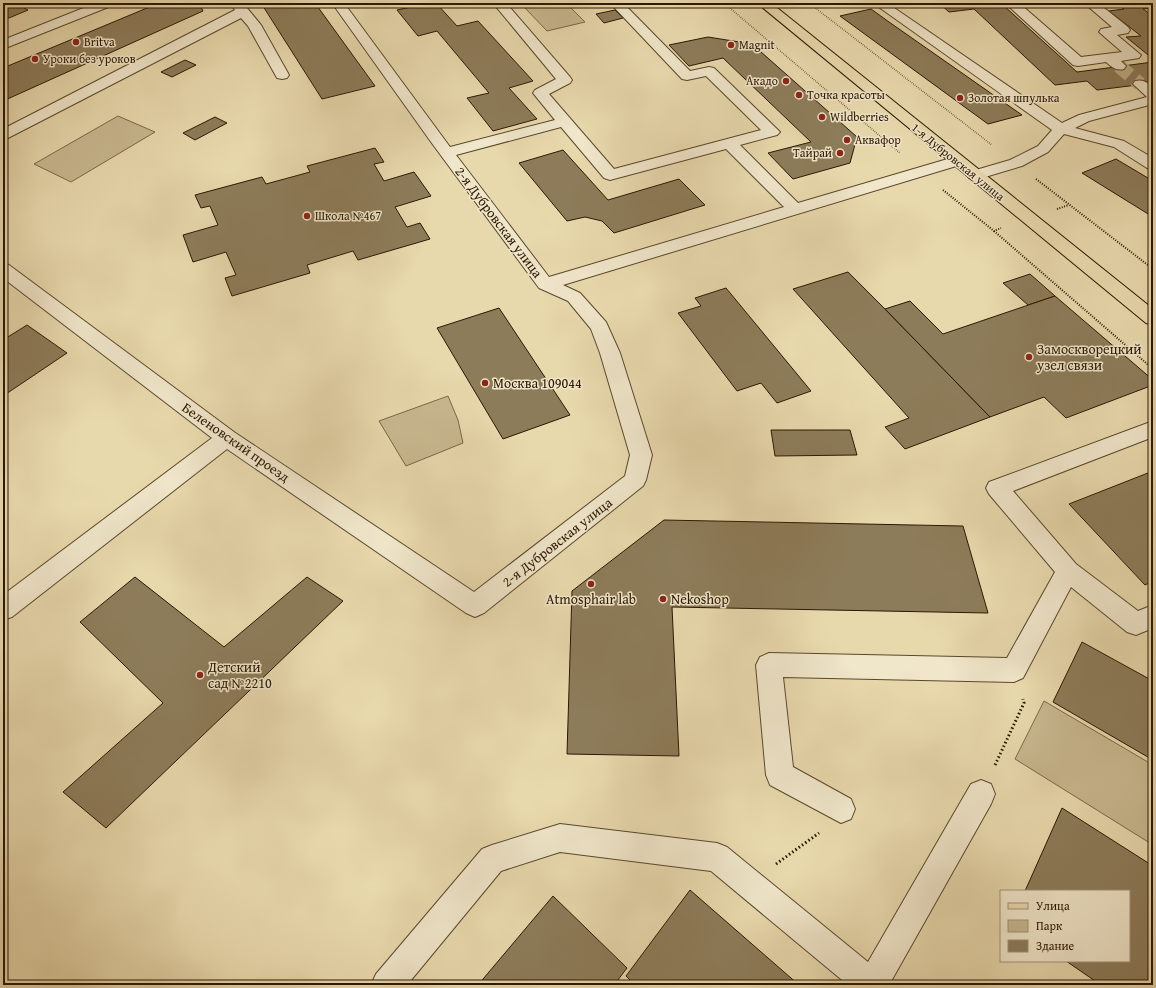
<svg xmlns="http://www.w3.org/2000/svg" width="1156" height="988" font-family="'Gentium Book Plus',serif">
	<rect width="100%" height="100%" fill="#e8d9ad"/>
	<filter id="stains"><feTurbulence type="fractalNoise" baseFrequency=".005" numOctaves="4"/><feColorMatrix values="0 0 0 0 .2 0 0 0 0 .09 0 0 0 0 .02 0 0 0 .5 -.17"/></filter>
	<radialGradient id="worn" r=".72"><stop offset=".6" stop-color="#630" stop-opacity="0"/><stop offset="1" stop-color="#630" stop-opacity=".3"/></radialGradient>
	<g fill="#c8b890" stroke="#7a6848">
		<polygon points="546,3 566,3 585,22 547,31 525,8"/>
		<polygon points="118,116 155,132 71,182 34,164"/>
		<polygon points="448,396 458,420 463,443 406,466 379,421"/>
		<polygon points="1044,701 1153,765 1153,845 1015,759"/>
	</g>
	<g fill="#8d7c5a" stroke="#2b1700">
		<polygon points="3,3 15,3 28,10 9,18 3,15"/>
		<polygon points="159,3 199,3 203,11 3,101 3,68"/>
		<polygon points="261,3 315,3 375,86 322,99"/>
		<polygon points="429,3 436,3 457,26 478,21 533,81 509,88 537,119 493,131 467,98 489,93 437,31 418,36 397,10"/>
		<polygon points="939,3 976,3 981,7 1003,5 1077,72 1153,62 1153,83 1097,90 1087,81 1055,85 974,9 949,12"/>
		<polygon points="1115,3 1153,3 1153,8 1143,9 1153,16 1153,59 1126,37 1141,36 1109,11 1124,9"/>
		<polygon points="871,9 889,22 1022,115 988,124 840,16"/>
		<polygon points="615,10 623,18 604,23 596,14"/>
		<polygon points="708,37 752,44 857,137 850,163 793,179 768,153 811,142 723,58 689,66 669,45"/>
		<polygon points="185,60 196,65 172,77 161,72"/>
		<polygon points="215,117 227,123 195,140 183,133"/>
		<polygon points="375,148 384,162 374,164 384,181 414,172 431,196 395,207 407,227 420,223 430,239 358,260 353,251 307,265 310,273 232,296 225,278 236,275 226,252 193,262 183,235 218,225 210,206 201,208 195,195 262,177 266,184 310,172 307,166"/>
		<polygon points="563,150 608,200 679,179 705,205 614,233 602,221 585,217 567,221 519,163"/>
		<polygon points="1116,159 1153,181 1153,217 1082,173"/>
		<polygon points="848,272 885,309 990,417 905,449 885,427 909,418 793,289"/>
		<polygon points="1030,274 1055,296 1028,305 1003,283"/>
		<polygon points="726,288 811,391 777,403 761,383 737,391 678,313 701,306 695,298"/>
		<polygon points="1055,296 1153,380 1153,385 1066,418 1044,397 990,417 885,309 910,301 943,334"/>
		<polygon points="499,308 570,415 503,439 437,328"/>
		<polygon points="27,325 67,353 3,396 3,340"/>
		<polygon points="771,430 850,430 857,455 775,456"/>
		<polygon points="1153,471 1153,581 1145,585 1069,504"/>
		<polygon points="664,520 963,526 988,613 672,607 679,756 567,754 572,591"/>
		<polygon points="135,577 224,647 307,577 343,601 106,828 63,792 163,703 80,622"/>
		<polygon points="1082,642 1153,681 1153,760 1053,702"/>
		<polygon points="1062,808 1153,866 1153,985 1101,985 1066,961 1129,961 1129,891 1025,891"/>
		<polygon points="690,890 799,985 635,985 626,976"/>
		<polygon points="553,896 627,968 614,985 478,985"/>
	</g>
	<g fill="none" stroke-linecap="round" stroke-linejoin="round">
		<polyline stroke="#c2b28a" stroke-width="14" stroke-dasharray="14 7" stroke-linecap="butt" points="1119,66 1140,84"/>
		<g stroke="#5a482b" stroke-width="2">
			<g id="minor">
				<polygon points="96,3 113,3 111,6 3,49 3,40"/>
				<polygon points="230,3 243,3 261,25 289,75 287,78 282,79 277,78 248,26 241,18 8,138 3,140 3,129 235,10"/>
				<path d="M332,3H344L450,147L555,120L533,93L535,90L556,79L493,3H506L570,77L572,80L570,83L549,94L614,169L761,130L706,76L687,80L682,79L610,3H623L690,71L709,67L714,68L777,129L780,132L777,135L740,145L798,203L951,158L957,156L963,158L965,161L963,164L563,285L580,293L606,322L620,353L652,455L646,480L643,486L484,613L475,617L466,613L227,449L12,617L3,620V595L212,438L3,278V263L9,265L234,432L474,592L625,476L630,455L600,353L591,329L568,301L539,288L431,142ZM561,127L604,178L610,180L726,149L784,207L549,277L456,155Z"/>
				<path d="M873,3H887L1062,123L1079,115L1147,97L1133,84L1135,81C1143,79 1147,82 1153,88V104L1089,121L1075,128L1124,141L1153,158V170L1147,168L1114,147L1064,134L1048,152L1022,166L975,180L969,178L967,175L969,172L1010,160L1038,146L1052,130Z"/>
				<polygon points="981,3 995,3 993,6 983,6"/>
				<path d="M1005,3H1019L1081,57L1122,52L1099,32L1101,29L1112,27L1084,3H1098L1128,27L1130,30L1128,33L1117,35L1141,55L1139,58L1121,61L1126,66L1124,69C1116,71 1112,67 1106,62L1078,66L1073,65Z"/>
				<polygon points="1153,421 1153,437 1013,491 1076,564 1138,611 1153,605 1153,628 1136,635 1127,632 1071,587 1023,678 1014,682 783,677 793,767 851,799 855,809 851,819 841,823 770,785 766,775 756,665 760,657 769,653 1007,658 1055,572 989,494 986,488 989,482"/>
				<polygon points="981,780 991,784 995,794 991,804 889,985 848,985 711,871 560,852 501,871 407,985 371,985 376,974 482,849 492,845 560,824 717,843 727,847 868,962 971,784"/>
			</g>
		</g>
		<g stroke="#2b1700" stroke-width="2">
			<polygon id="major" points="757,3 771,3 1153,309 1153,325 1146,323"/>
		</g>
		<g stroke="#2b1700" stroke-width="1.5" stroke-dasharray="0.5 1.5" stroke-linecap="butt">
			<polyline points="724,3 900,153"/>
			<polyline points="809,3 992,145"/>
		</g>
		<g stroke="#2b1700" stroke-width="2" stroke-dasharray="1 1.5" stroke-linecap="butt">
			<polyline points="1036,179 1153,269"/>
			<polyline points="943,190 994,231 1001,228"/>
			<polyline points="1057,209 1069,205"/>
			<polyline points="994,231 1153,369"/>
		</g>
		<g stroke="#2b1700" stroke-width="3" stroke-dasharray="1.5 2.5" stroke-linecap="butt">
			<polyline points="995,765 1024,703 1023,699"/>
			<polyline points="776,864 819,833"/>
		</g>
		<use href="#minor" fill="#f0e6ca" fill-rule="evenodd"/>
		<use href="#major" fill="#e8d9ad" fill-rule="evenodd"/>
	</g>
	<g fill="#8f2418" stroke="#f0e6ca" stroke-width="1.5">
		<circle cx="76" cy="42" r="4"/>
		<circle cx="731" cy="45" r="4"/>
		<circle cx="35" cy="59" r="4"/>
		<circle cx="786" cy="81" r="4"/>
		<circle cx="799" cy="95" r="4"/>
		<circle cx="960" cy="98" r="4"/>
		<circle cx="822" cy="117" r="4"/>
		<circle cx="847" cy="140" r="4"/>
		<circle cx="840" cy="153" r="4"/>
		<circle cx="307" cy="216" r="4"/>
		<circle cx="1029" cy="357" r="4"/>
		<circle cx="485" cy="383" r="4"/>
		<circle cx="591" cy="584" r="4"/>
		<circle cx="663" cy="599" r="4"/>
		<circle cx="200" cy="675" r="4"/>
	</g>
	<g text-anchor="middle" stroke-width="3" stroke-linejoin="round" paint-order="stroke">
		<g font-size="12" fill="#2b1700" stroke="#f0e6ca" text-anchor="start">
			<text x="84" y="46">Britva</text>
			<text x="739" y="49">Magnit</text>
			<text x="43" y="63">Уроки без уроков</text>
			<text x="778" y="85" text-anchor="end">Акадо</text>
			<text x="807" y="99">Точка красоты</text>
			<text x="968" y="102">Золотая шпулька</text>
			<text x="830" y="121">Wildberries</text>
			<text x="855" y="144">Аквафор</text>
			<text x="832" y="157" text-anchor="end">Тайрай</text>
			<text x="315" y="220">Школа №467</text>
		</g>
		<g font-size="12" fill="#2b1700" stroke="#f0e6ca">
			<text transform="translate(958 162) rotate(39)" y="4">1-я Дубровская улица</text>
		</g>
		<g font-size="14" fill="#2b1700" stroke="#f0e6ca">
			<text transform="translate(499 222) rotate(53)" y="5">2-я Дубровская улица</text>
			<text transform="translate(236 442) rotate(35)" y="5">Беленовский проезд</text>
			<text transform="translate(557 542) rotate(-38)" y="5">2-я Дубровская улица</text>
		</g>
		<g font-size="14" fill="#2b1700" stroke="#f0e6ca" text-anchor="start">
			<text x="1037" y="354">Замоскворецкий<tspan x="1037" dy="16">узел связи</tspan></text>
			<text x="493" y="388">Москва 109044</text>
			<text x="591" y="604" text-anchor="middle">Atmosphair lab</text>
			<text x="671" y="604">Nekoshop</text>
			<text x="208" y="672">Детский<tspan x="208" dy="16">сад №2210</tspan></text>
		</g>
	</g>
	<rect width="1156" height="988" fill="none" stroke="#e8d9ad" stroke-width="16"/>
	<rect x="4" y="4" width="1148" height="980" fill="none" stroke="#2b1700" stroke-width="2"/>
	<rect x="8" y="8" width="1140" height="972" fill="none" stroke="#2b1700"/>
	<rect x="1000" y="890" width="130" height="72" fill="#f0e6ca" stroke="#a19379"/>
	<rect x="1008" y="903" width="20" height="6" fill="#e8d9ad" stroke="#a19379"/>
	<text x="1036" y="910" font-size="12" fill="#2b1700">Улица</text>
	<rect x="1008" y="920" width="20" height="12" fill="#c8b890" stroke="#a19379"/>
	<text x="1036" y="930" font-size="12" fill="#2b1700">Парк</text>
	<rect x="1008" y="940" width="20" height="12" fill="#8d7c5a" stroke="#a19379"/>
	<text x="1036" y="950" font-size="12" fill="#2b1700">Здание</text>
	<rect width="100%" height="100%" filter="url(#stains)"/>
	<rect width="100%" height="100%" fill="url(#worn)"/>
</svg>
